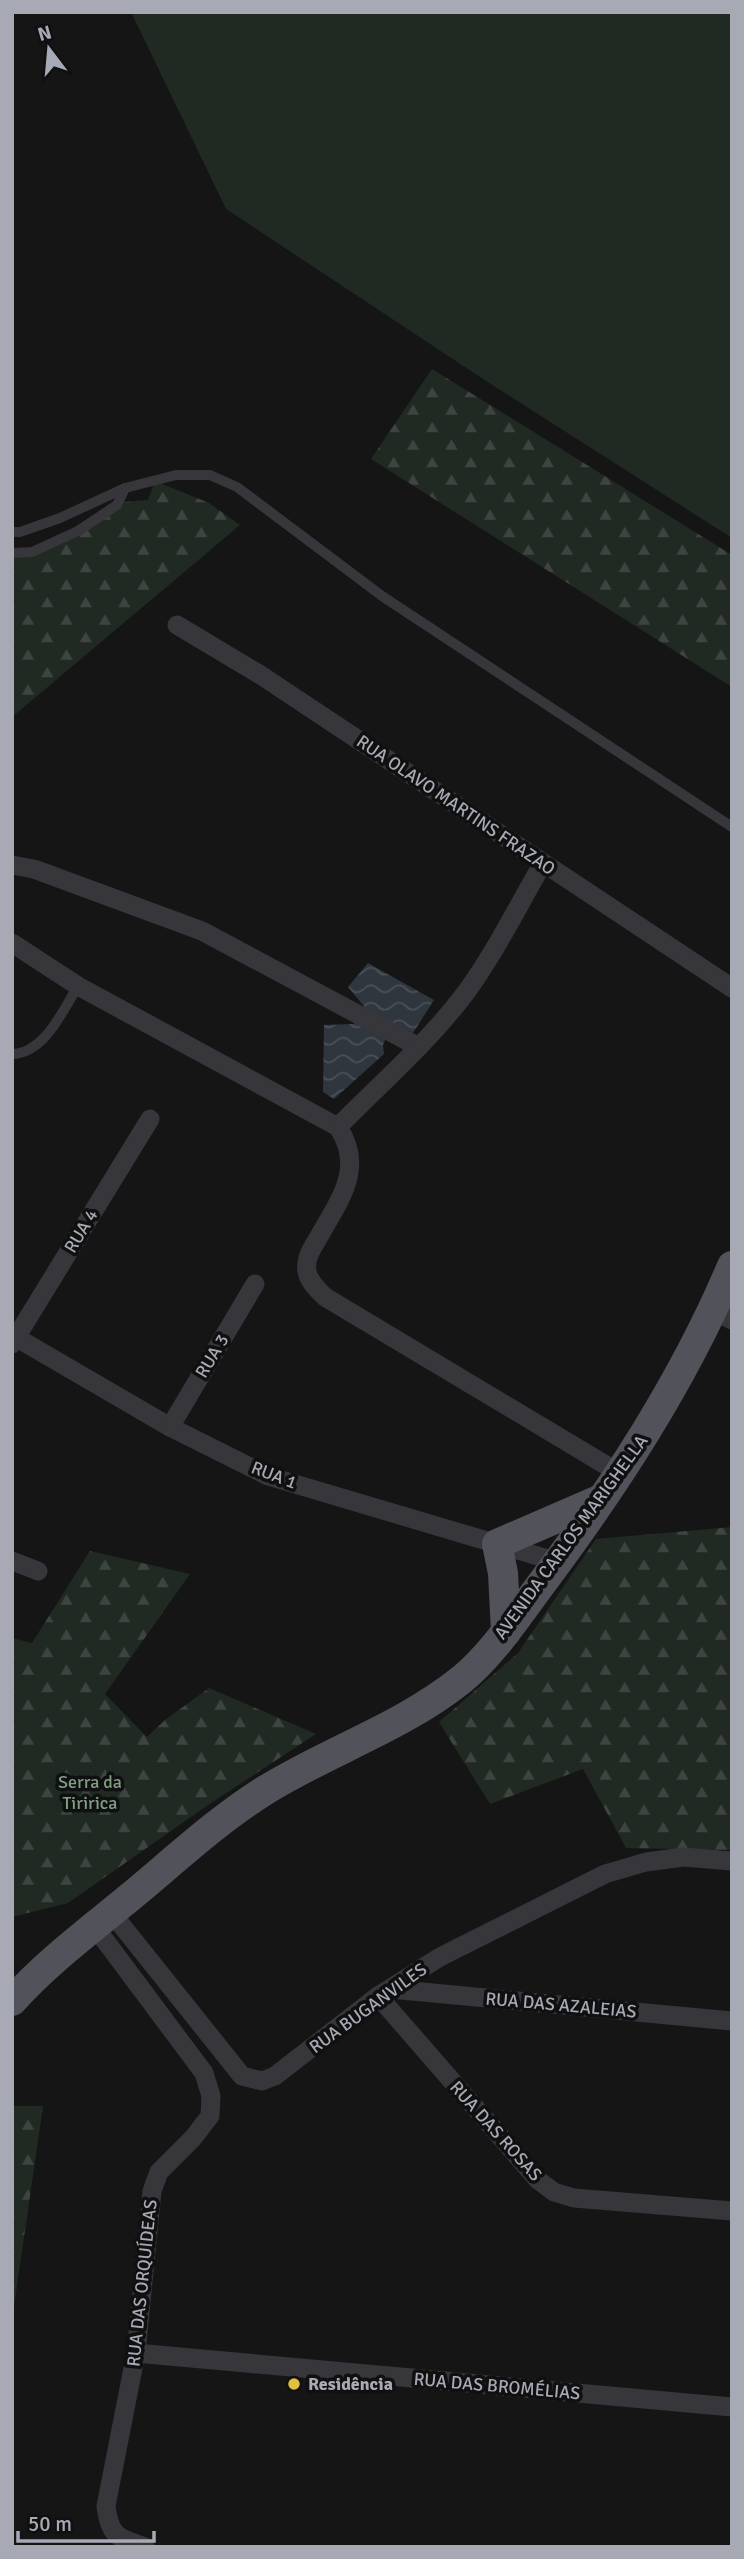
<svg xmlns="http://www.w3.org/2000/svg" width="744" height="2559" font-family="Signika,sans-serif">
	<defs>
		<pattern id="forest-firs" width="22" height="20" patternUnits="userSpaceOnUse" patternTransform="scale(1.75)"><rect width="22" height="20" fill="#212923"/><path d="M5 1l3.5 6h-7zM16 11l3.5 6h-7z" fill="#3e4541"/></pattern>
		<pattern id="water-waves" width="16" height="10" patternUnits="userSpaceOnUse" patternTransform="scale(1.75)"><rect width="16" height="10" fill="#2f363e"/><path d="M0 5q4-4 8 0t8 0" fill="none" stroke="#4a5058"/></pattern>
	</defs>
	<rect width="100%" height="100%" fill="#151516"/>
	<polygon fill="#212923" points="131,12 732,12 732,538 486,381 226,209"/>
	<g fill="url(#forest-firs)">
		<polygon points="432,369 732,555 732,687 371,459"/>
		<polygon points="155,481 209,503 240,525 12,717 12,557 40,548 123,502 148,500"/>
		<polygon points="732,1527 732,1850 626,1848 583,1769 490,1804 439,1722 518,1653 596,1539"/>
		<polygon points="90,1551 190,1574 105,1694 147,1737 165,1720 209,1688 316,1734 208,1805 68,1903 12,1917 12,1638 32,1643"/>
		<polygon points="12,2106 43,2106 12,2320"/>
	</g>
	<polygon fill="url(#water-waves)" points="368,963 434,1000 413,1033 392,1023 383,1045 384,1054 334,1099 323,1092 324,1025 354,1024 367,1010 348,987"/>
	<g fill="none" stroke-linecap="round" stroke-linejoin="round">
		<g stroke="#36363b" stroke-width="10">
			<polyline points="12,532 20,532 60,518 125,488 176,475 210,475 237,487 382,596 732,827"/>
			<polyline points="12,553 32,552 78,531 117,505 125,488"/>
			<path d="M12,1054C45,1053 63,1010 78,986"/>
		</g>
		<g stroke="#36363b" stroke-width="19">
			<polyline points="177,625 259,674 732,988"/>
			<polyline points="12,865 34,869 202,931 417,1046"/>
			<path d="M12,943L78,986L338,1127C366,1169 338,1202 317,1240C311,1250 305,1259 307,1271C308,1281 318,1290 325,1297L619,1473"/>
			<path d="M338,1127C381,1083 430,1041 467,991C496,951 518,906 543,863"/>
			<polyline points="713,1310 732,1320"/>
			<polyline points="12,1335 170,1427 268,1476 558,1562"/>
			<polyline points="12,1344 150,1119"/>
			<polyline points="170,1427 255,1284"/>
			<polyline points="12,1561 38,1571"/>
			<polyline points="111,1912 242,2076 262,2081 275,2076 378,1996 440,1957 605,1874 646,1862 684,1857 732,1861"/>
			<path d="M95,1927L204,2073L211,2096L210,2116L193,2138L159,2172L152,2191L136,2353L106,2506C110,2536 117,2538 145,2547"/>
			<polyline points="391,1989 732,2021"/>
			<polyline points="378,1996 538,2180 554,2192 574,2198 732,2211"/>
			<polyline points="136,2353 732,2407"/>
		</g>
		<g stroke="#52535a" stroke-width="30">
			<polyline points="506,1632 503,1573 497,1544 601,1499"/>
			<path d="M12,2001C48,1961 94,1927 135,1893C177,1858 218,1820 264,1791C328,1751 401,1728 461,1680C491,1656 516,1618 539,1587C614,1487 683,1382 732,1266"/>
		</g>
	</g>
	<circle fill="#e3bf40" stroke="#101011" stroke-width="2.5" cx="294" cy="2384" r="7"/>
	<g text-anchor="middle" stroke-width="7" stroke-linejoin="round" paint-order="stroke">
		<g font-size="18" fill="#a7aab5" stroke="#101011">
			<text transform="translate(456 805) rotate(34)" y="6">RUA OLAVO MARTINS FRAZAO</text>
			<text transform="translate(81 1231) rotate(-59)" y="6">RUA 4</text>
			<text transform="translate(212 1356) rotate(-59)" y="6">RUA 3</text>
			<text transform="translate(274 1475) rotate(21)" y="6">RUA 1</text>
			<text transform="translate(571 1537) rotate(-54)" y="6">AVENIDA CARLOS MARIGHELLA</text>
			<text transform="translate(561 2005) rotate(5)" y="6">RUA DAS AZALEIAS</text>
			<text transform="translate(368 2008) rotate(-36)" y="6">RUA BUGANVILES</text>
			<text transform="translate(496 2131) rotate(48)" y="6">RUA DAS ROSAS</text>
			<text transform="translate(142 2283) rotate(-84)" y="6">RUA DAS ORQUÍDEAS</text>
			<text transform="translate(497 2386) rotate(5)" y="6">RUA DAS BROMÉLIAS</text>
		</g>
		<g font-size="18" fill="#809f85" stroke="#101011">
			<text x="90" y="1788">Serra da<tspan x="90" dy="21">Tiririca</tspan></text>
		</g>
		<g font-size="18" font-weight="bold" fill="#a7aab5" stroke="#101011" text-anchor="start">
			<text x="308" y="2390">Residência</text>
		</g>
	</g>
	<rect width="744" height="2559" fill="none" stroke="#a7aab5" stroke-width="28"/>
	<g transform="translate(49 49) rotate(344)" stroke="#101011" stroke-width="5" paint-order="stroke">
	<path d="M0-5L12 26L0 18L-12 26Z" fill="#a7aab5"/>
	<text y="-10" font-size="19" font-weight="bold" text-anchor="middle" fill="#a7aab5">N</text>
	</g>
	<path d="M18 2531v10h136v-10" fill="none" stroke="#a7aab5" stroke-width="3.5"/>
	<text x="28" y="2531" font-size="21" fill="#a7aab5" stroke="#101011" stroke-width="5" paint-order="stroke">50 m</text>
</svg>
